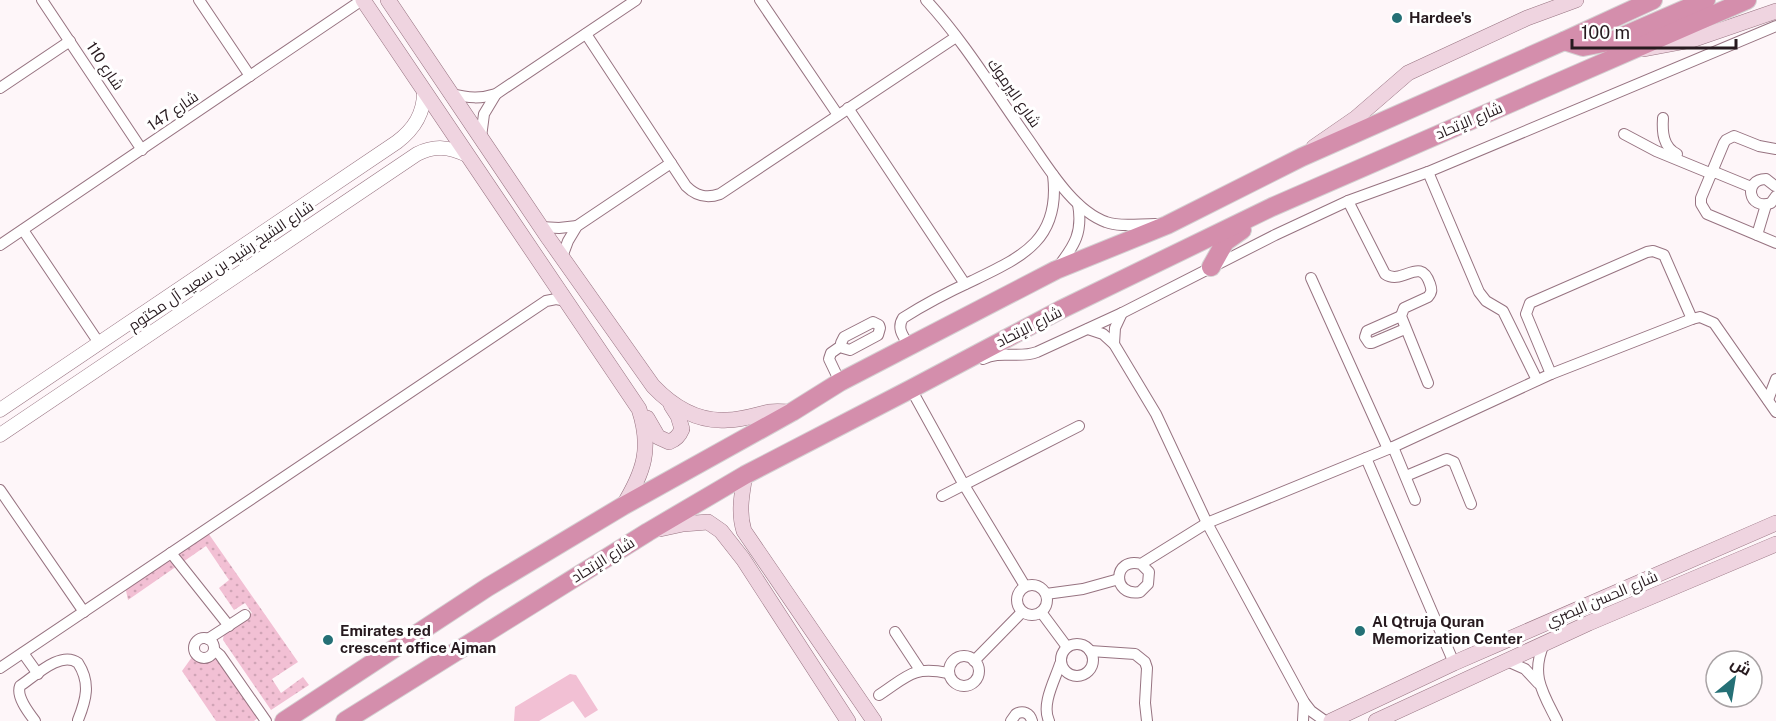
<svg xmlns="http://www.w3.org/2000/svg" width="1776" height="721" font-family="'Public Sans',Cairo,sans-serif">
	<defs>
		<pattern id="park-dots" width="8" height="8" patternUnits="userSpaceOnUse" patternTransform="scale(1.5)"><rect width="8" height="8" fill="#f2c0d4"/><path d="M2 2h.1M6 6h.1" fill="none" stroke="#d0a4b6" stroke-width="1.8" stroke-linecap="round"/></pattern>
	</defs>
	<rect width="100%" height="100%" fill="#fef6f9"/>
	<polygon fill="#f2c0d4" points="570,674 576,675 598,710 585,718 573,701 539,721 514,721 515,707"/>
	<g fill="url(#park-dots)">
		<polygon points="206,530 298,662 272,679 281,693 303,677 309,685 271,710 223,640 224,632 252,613 245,603 234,610 219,588 229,580 206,546 128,600 125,586"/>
		<polygon points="218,654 260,716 254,721 216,721 182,671 192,657 205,661"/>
	</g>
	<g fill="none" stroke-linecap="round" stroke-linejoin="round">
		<g stroke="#977381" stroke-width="12">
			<g id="minor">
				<polyline points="42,0 142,150"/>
				<polyline points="199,0 250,76"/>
				<polyline points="760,0 838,115"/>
				<path d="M926,0C964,41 994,91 1026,136C1046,164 1072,210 1106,222C1121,228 1143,223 1160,224"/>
				<path d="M586,34L686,186C696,196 706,199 720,194L956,37"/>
				<polyline points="0,88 70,41"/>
				<path d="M452,94C468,98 481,99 496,94L636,0"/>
				<polyline points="848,108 965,284"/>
				<path d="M1663,118C1662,132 1663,147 1677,154"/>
				<polyline points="1624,134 1656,151 1712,174"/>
				<polyline points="481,137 484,114 496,94"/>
				<polyline points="1776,149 1759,146 1734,136 1726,140 1724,143 1701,198 1701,204 1707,214 1776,243"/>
				<polyline points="1712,171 1751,187"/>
				<polyline points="1428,172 1479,292 1486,301 1503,311 1537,380"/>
				<path d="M1775,186L1766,179C1743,179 1748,211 1771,203L1776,196"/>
				<path d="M1348,201L1385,274C1403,286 1420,255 1430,284C1432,290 1432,292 1428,297L1404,308L1401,316L1428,383"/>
				<polyline points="541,227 559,228 577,226"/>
				<polyline points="23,230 99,343"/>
				<polyline points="1757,235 1766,205"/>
				<polyline points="0,245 362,0"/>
				<polyline points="562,257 568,241 577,226 671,163"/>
				<path d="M1058,267C1075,245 1083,232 1078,204"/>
				<polyline points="1311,278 1388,449"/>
				<polyline points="1401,316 1367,331 1365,337 1369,343 1372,343 1405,329"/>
				<polygon points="873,322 879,325 880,328 878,335 850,350 843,348 841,343 844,337"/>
				<polyline points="1088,329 1103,334 1114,344 1156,414 1207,523 1304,702 1311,711 1325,721"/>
				<polyline points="1114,344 1115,328 1122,313"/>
				<path d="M910,347C904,337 896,329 903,318C925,304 948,292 972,281C1022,257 1061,240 1053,175"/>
				<path d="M983,359C1000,350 1019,359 1037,352L1122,313L1275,235L1348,201L1428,172L1776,26"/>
				<polyline points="1551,374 1526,314 1530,303 1647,252 1653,251 1664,255 1692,319"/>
				<polyline points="840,382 829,359 831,353 841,346"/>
				<polyline points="911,389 964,485 1025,586"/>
				<polyline points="1768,400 1776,379"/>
				<polyline points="1393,447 1415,500"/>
				<polyline points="1366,458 1454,663"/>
				<polyline points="1406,476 1444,460 1447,459 1454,462 1471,504"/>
				<polyline points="0,490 84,612"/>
				<polyline points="942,496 1079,426"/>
				<polyline points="171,553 229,626"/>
				<path d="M1141,564L1149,572L1148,584L1140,592C1111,597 1113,556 1141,564L1207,523L1393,447L1551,374L1692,319L1700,317L1714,323L1776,412"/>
				<circle cx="1032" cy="600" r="15"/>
				<polyline points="1046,594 1083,589 1119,579"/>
				<polyline points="1041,612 1067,647"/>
				<polyline points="895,632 920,670"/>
				<circle cx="204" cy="648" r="10"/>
				<polyline points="208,639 245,615"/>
				<circle cx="1077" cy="660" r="16"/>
				<path d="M1544,644C1530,675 1543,693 1557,721"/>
				<polyline points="214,650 220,655 266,721"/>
				<polyline points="1090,651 1135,654 1145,662 1147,668 1145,703 1147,721"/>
				<polyline points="23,653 38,674"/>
				<circle cx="964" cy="671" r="15"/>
				<polyline points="974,661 1022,612"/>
				<polyline points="1507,661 1525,669 1538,683"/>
				<polyline points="0,668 546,301 556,299 567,301"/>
				<path d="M879,695C908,676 912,666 948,673"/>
				<path d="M35,721C28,712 16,696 20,686C35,676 61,650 78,663C91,683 86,700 78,720"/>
				<path d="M1011,721L1016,714C1023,710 1030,713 1032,721"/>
				<path d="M1049,721C1041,704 1055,680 1060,664"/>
				<polyline points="1303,721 1304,702"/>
			</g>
		</g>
		<g stroke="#977381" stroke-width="15">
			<g id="tertiary">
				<path d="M0,410L397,142C414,129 424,114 424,92"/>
				<path d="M0,435L417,154C435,145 449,147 467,155"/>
			</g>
		</g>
		<g stroke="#977381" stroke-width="16">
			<g id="secondary">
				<path d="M363,0L639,409C652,448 644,472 623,506"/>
				<path d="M388,0L549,239L653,386C673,407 698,422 727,420C742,420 755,415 769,412C777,411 785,412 792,412"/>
				<polyline points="1644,49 1692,40 1776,11"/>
				<polyline points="1314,147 1356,118 1408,73 1527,18 1576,0"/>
				<path d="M647,418L658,437L669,442C676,439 679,436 682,429L678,416L671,405"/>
				<path d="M745,475C742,494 738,512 744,531L874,721"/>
				<polyline points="660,529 683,524 708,522 721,531 743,559 848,721"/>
				<polyline points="1331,721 1454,663 1776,523"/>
				<polyline points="1376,721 1589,623 1776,544"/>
			</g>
		</g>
		<g stroke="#d4d1d2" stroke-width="20">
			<g id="trunk">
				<polyline points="1564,41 1583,47 1609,42 1706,0"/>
				<polyline points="1211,267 1225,242 1242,230"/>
				<polyline points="284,721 488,587 623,506 792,412 840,382 1056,270 1167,225 1302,157 1564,41 1653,0"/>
				<polyline points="345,721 648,532 745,475 911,389 1062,309 1272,207 1747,0"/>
			</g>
		</g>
		<use href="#minor" stroke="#fff" stroke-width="10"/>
		<use href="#tertiary" stroke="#fff" stroke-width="14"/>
		<use href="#secondary" stroke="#efd4e0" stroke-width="15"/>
		<use href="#trunk" stroke="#d48eac" stroke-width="18"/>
	</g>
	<g fill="#257076" stroke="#fff" stroke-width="2">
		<circle cx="1397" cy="18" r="6"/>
		<circle cx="1360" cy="631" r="6"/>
		<circle cx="328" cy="640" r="6"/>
	</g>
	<g text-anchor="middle" stroke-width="6" stroke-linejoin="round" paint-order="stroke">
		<g font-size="15" font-weight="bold" fill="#271a1f" stroke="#fff" text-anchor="start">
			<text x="1409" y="23">Hardee's</text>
			<text x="1372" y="627">Al Qtruja Quran<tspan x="1372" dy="17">Memorization Center</tspan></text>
			<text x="340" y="636">Emirates red<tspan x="340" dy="17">crescent office Ajman</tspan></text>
		</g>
		<g font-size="15" fill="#271a1f" stroke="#fff">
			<text transform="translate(105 66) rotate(56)" y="5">شارع 110</text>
			<text transform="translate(1014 93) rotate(55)" y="5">شارع اليرموك</text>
			<text transform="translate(173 111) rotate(-34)" y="5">شارع 147</text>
			<text transform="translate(1469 121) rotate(-23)" y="5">شارع الإتحاد</text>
			<text transform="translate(221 266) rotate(-34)" y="5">شارع الشيخ رشيد بن سعيد آل مكتوم</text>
			<text transform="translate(1029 327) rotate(-27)" y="5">شارع الإتحاد</text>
			<text transform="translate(603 560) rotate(-32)" y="5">شارع الإتحاد</text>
			<text transform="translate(1602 599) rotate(-23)" y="5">شارع الحسن البصري</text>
		</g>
	</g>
	<g transform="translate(1734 679) rotate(30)"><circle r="28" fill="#ffffff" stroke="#a9a3a5" stroke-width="1.5"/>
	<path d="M0-4.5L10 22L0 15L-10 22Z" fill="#257076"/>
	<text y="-9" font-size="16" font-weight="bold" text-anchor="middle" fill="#271a1f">ش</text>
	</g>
	<path d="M1572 39v9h164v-9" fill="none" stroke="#271a1f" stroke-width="3"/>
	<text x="1581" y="39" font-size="18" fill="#271a1f" stroke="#ffffff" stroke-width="4.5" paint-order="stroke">100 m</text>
</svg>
